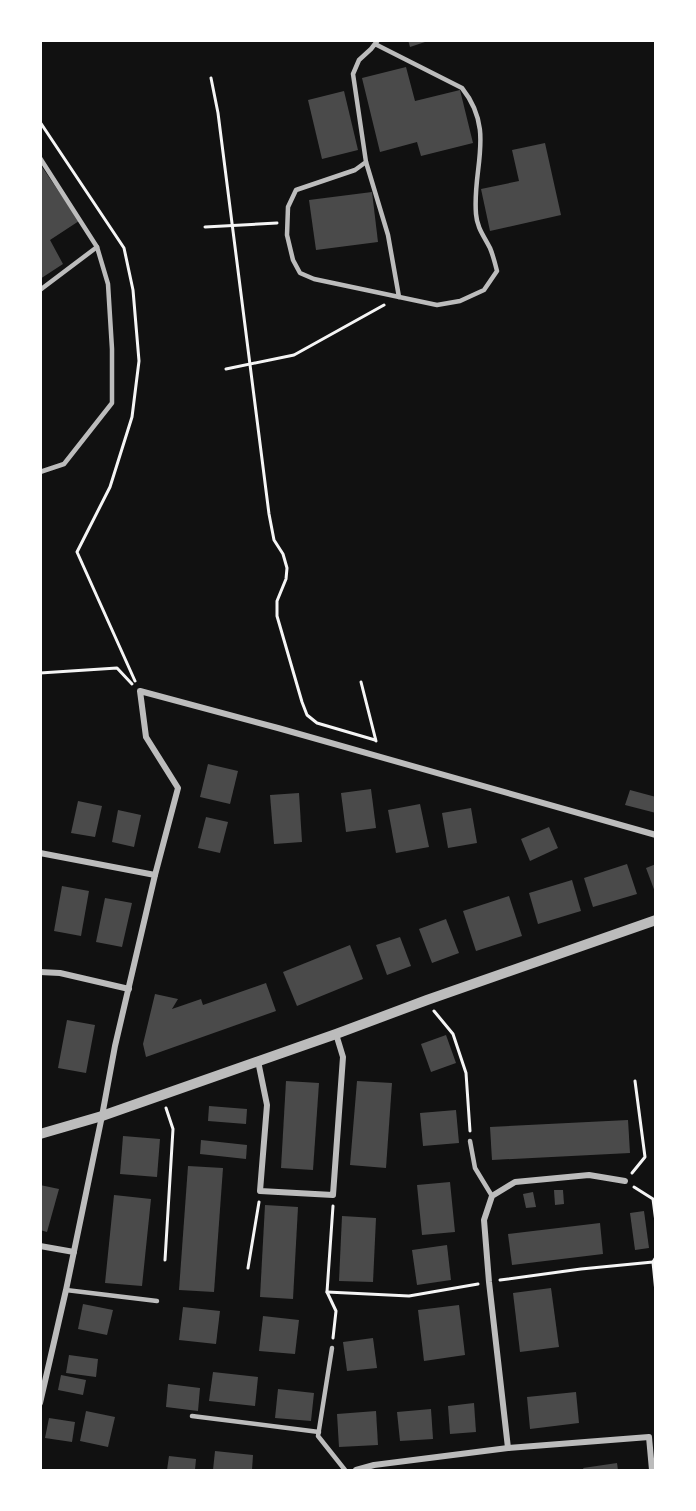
<svg xmlns="http://www.w3.org/2000/svg" width="696" height="1511" font-family="'Public Sans',sans-serif">
	<rect width="100%" height="100%" fill="#111"/>
	<g fill="#4a4a4a">
		<polygon points="408,40 428,40 428,41 410,47"/>
		<polygon points="406,67 415,101 460,90 473,143 421,156 417,142 380,152 362,78"/>
		<polygon points="344,91 358,150 322,159 308,100"/>
		<polygon points="545,143 561,215 490,231 481,189 519,181 512,150"/>
		<polygon points="40,164 79,221 50,240 63,264 40,279"/>
		<polygon points="372,192 378,242 316,250 309,200"/>
		<polygon points="208,764 238,771 230,804 200,797"/>
		<polygon points="371,789 376,828 346,832 341,793"/>
		<polygon points="630,790 656,797 656,813 625,805"/>
		<polygon points="299,793 302,842 274,844 270,795"/>
		<polygon points="78,801 102,806 95,837 71,833"/>
		<polygon points="420,804 429,847 396,853 388,810"/>
		<polygon points="471,808 477,843 448,848 442,813"/>
		<polygon points="118,810 141,815 134,847 112,842"/>
		<polygon points="206,817 228,822 220,853 198,848"/>
		<polygon points="549,827 558,848 530,861 521,839"/>
		<polygon points="627,864 637,894 593,907 584,878"/>
		<polygon points="656,864 656,892 655,892 646,868"/>
		<polygon points="572,880 581,911 538,924 529,893"/>
		<polygon points="62,886 89,891 81,936 54,931"/>
		<polygon points="509,896 522,936 476,951 463,911"/>
		<polygon points="105,898 132,903 122,947 96,942"/>
		<polygon points="446,919 459,953 432,963 419,929"/>
		<polygon points="400,937 411,966 387,975 376,945"/>
		<polygon points="350,945 363,979 297,1006 283,972"/>
		<polygon points="266,983 276,1011 146,1057 143,1044 155,994 178,999 172,1009 201,999 203,1005"/>
		<polygon points="67,1020 95,1025 86,1073 58,1068"/>
		<polygon points="446,1035 456,1063 431,1072 421,1044"/>
		<polygon points="286,1081 319,1083 313,1170 281,1168"/>
		<polygon points="357,1081 392,1083 386,1168 350,1165"/>
		<polygon points="209,1106 247,1109 246,1124 208,1121"/>
		<polygon points="456,1110 459,1143 423,1146 420,1113"/>
		<polygon points="628,1120 630,1153 492,1160 490,1127"/>
		<polygon points="123,1136 160,1139 157,1177 120,1174"/>
		<polygon points="201,1140 247,1145 246,1159 200,1154"/>
		<polygon points="188,1166 223,1168 214,1292 179,1290"/>
		<polygon points="450,1182 455,1232 422,1235 417,1185"/>
		<polygon points="40,1185 59,1189 47,1232 40,1230"/>
		<polygon points="554,1190 563,1190 564,1204 555,1205"/>
		<polygon points="533,1192 536,1207 526,1208 523,1194"/>
		<polygon points="114,1195 151,1199 142,1286 105,1283"/>
		<polygon points="265,1205 298,1207 293,1299 260,1297"/>
		<polygon points="644,1211 649,1248 635,1250 630,1213"/>
		<polygon points="342,1216 376,1218 373,1282 339,1281"/>
		<polygon points="600,1223 603,1254 512,1265 508,1234"/>
		<polygon points="447,1245 451,1280 417,1285 412,1250"/>
		<polygon points="551,1288 559,1347 520,1352 513,1293"/>
		<polygon points="83,1304 113,1310 107,1335 78,1329"/>
		<polygon points="459,1305 465,1355 424,1361 418,1310"/>
		<polygon points="183,1307 220,1311 216,1344 179,1340"/>
		<polygon points="263,1316 299,1320 295,1354 259,1351"/>
		<polygon points="373,1338 377,1368 347,1371 343,1342"/>
		<polygon points="69,1355 98,1359 96,1377 66,1373"/>
		<polygon points="213,1372 258,1377 255,1406 209,1401"/>
		<polygon points="61,1375 86,1380 83,1395 58,1390"/>
		<polygon points="168,1384 200,1388 198,1411 166,1407"/>
		<polygon points="278,1389 314,1393 311,1421 275,1418"/>
		<polygon points="576,1392 579,1423 530,1429 527,1397"/>
		<polygon points="474,1403 476,1432 450,1434 448,1406"/>
		<polygon points="431,1409 433,1439 400,1441 397,1412"/>
		<polygon points="86,1411 115,1417 108,1447 80,1441"/>
		<polygon points="376,1411 378,1445 339,1447 337,1414"/>
		<polygon points="49,1418 75,1422 72,1442 45,1438"/>
		<polygon points="215,1451 253,1455 252,1470 213,1470"/>
		<polygon points="169,1456 196,1459 195,1470 167,1470"/>
		<polygon points="617,1463 618,1470 584,1470 583,1468"/>
	</g>
	<g fill="none" stroke-linecap="round" stroke-linejoin="round">
		<g stroke="#f5f5f5" stroke-width="3">
			<polyline points="211,78 218,113 269,514 274,540 283,554 287,568 286,579 277,601 277,616 302,702 307,715 317,723 375,740"/>
			<polyline points="40,122 124,248 133,290 139,361 132,417 110,487 77,552 135,681"/>
			<polyline points="205,227 277,223"/>
			<polyline points="226,369 294,355 384,305"/>
			<polyline points="40,673 117,668 132,684"/>
			<polyline points="361,682 376,741"/>
			<polyline points="434,1011 453,1034 466,1073 470,1131"/>
			<polyline points="632,1173 645,1157 635,1081"/>
			<polyline points="634,1187 653,1199 656,1222"/>
			<polyline points="333,1206 327,1292 336,1311 333,1338"/>
			<polyline points="656,1257 653,1262 656,1292"/>
			<polyline points="165,1260 173,1129 166,1108"/>
			<polyline points="248,1268 259,1202"/>
			<polyline points="500,1280 581,1269 653,1262"/>
			<polyline points="327,1292 409,1296 478,1284"/>
		</g>
		<g stroke="#bcbcbc" stroke-width="4.5">
			<path d="M375,44L462,88C496,131 472,167 476,214C477,228 484,236 490,248C493,255 495,263 497,271L484,290L460,301L437,305L314,279L300,273L293,260L287,235L288,207L296,190L355,170L366,162L353,74L359,60L371,49L378,40"/>
			<polyline points="40,158 97,247 108,284 112,349 112,403 64,464 40,472"/>
			<polyline points="366,162 388,235 399,297"/>
			<polyline points="40,290 97,247"/>
			<polyline points="470,1141 475,1168 492,1196"/>
			<polyline points="66,1290 157,1301"/>
			<polyline points="332,1348 318,1436 345,1470"/>
			<polyline points="192,1416 319,1432"/>
		</g>
		<g stroke="#bcbcbc" stroke-width="6">
			<polyline points="40,853 155,875"/>
			<polyline points="40,972 60,973 129,989"/>
			<polyline points="258,1061 267,1105 260,1191 333,1195 343,1057 336,1034"/>
			<polyline points="40,1246 74,1252"/>
			<polyline points="40,1403 66,1290 102,1116 115,1046 155,875 178,788 146,737 140,691 278,728 656,835"/>
			<polyline points="508,1448 489,1282 484,1220 492,1196 515,1182 589,1175 625,1181"/>
			<polyline points="356,1470 374,1465 508,1448 649,1437 652,1470"/>
		</g>
		<polyline stroke="#bcbcbc" stroke-width="10" points="40,1134 102,1116 336,1034 427,1000 656,920"/>
	</g>
	<rect width="696" height="1511" fill="none" stroke="#ffffff" stroke-width="84"/>
</svg>
